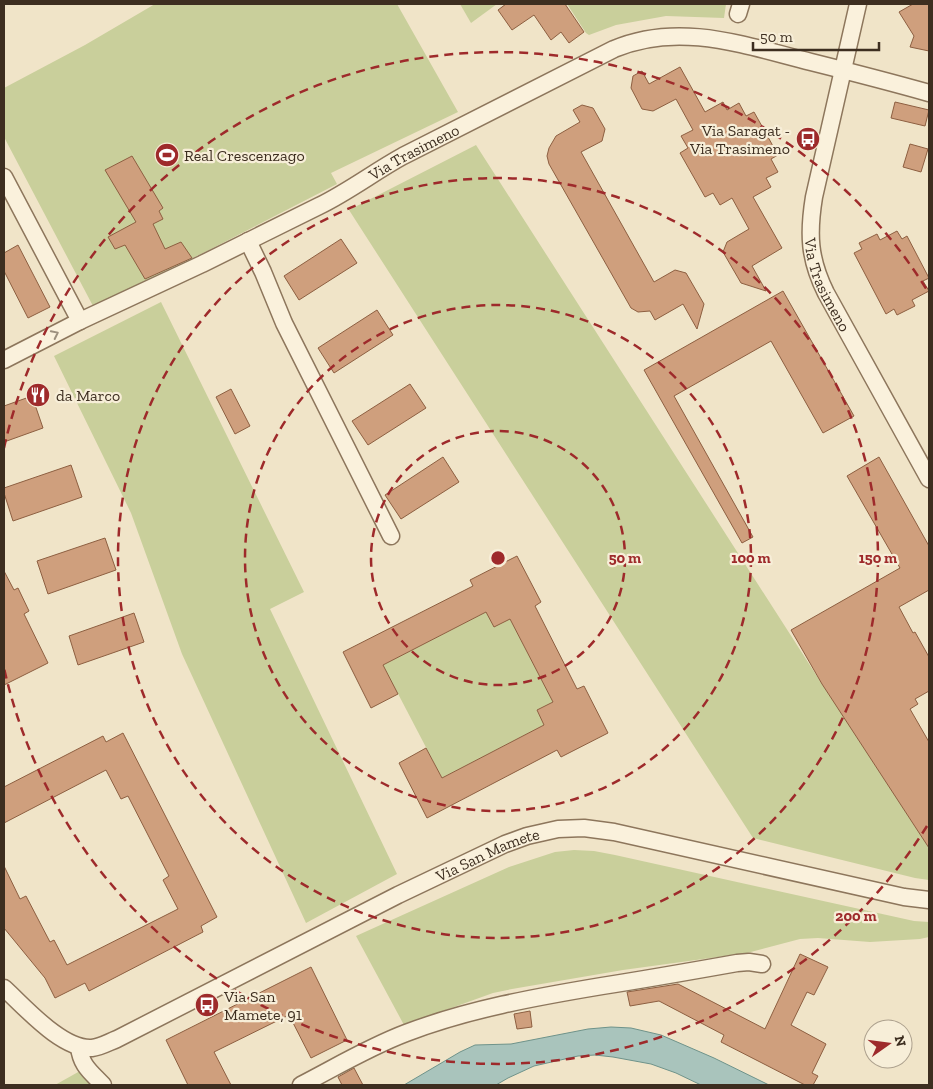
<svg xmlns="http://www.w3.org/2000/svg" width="933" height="1089" font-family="'Zilla Slab',serif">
	<rect width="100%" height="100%" fill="#f0e4c8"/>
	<g fill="#c9cf9b">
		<polygon points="155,4 397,4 458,112 331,173 337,184 207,251 93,306 4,137 4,88 85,45"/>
		<polygon points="460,4 497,4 471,23"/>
		<polygon points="567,4 726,4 724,18 666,16 616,25 589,35 586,33"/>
		<polygon points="476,145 822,684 929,848 929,880 915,878 753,838 349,210"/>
		<polygon points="161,302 304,592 270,609 397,874 306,923 182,654 131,513 54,356"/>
		<polygon points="486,612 510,619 553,702 537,710 544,725 442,778 383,665"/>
		<polygon points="574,850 594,851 615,855 914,921 929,922 929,937 920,939 870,942 818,938 800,939 747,953 623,970 512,989 493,993 404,1025 356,936 509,867 555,852"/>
		<polygon points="80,1071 93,1085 55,1085"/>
	</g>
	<polygon fill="#a9c4bc" stroke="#6f938a" points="611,1027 631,1028 661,1035 714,1058 769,1085 701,1085 676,1073 651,1064 613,1057 595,1055 578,1056 534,1066 508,1078 496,1085 404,1085 460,1052 475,1045 511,1044 588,1029"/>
	<g fill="#cf9f7d" stroke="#8d5f41">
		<polygon points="506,4 565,4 584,32 569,43 561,32 551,40 534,15 512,30 498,10"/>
		<polygon points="913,4 929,4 929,51 910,47 914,36 899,12"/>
		<polygon points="680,67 705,112 723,102 727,110 739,103 746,116 754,112 778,155 771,159 778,172 766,178 771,187 753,197 782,248 752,266 766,291 741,283 723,252 727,242 749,229 732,198 720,205 713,193 705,197 680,153 688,148 681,136 693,130 676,99 653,111 642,109 631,88 633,76 642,71 649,84"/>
		<polygon points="895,102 929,110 925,126 891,118"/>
		<polygon points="582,105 593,108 605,129 602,141 581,152 654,282 675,270 686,273 704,304 697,329 683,304 655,320 650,311 638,312 631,308 549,164 547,156 549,148 556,136 580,122 573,110"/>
		<polygon points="910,144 928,149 921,172 903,167"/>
		<polygon points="132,156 163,208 159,211 163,219 153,224 165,249 181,242 192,258 145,279 125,245 115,249 108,237 136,222 105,170"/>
		<polygon points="897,231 902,239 907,236 929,278 923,281 929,291 912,300 915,306 897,315 894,309 886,314 854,253 862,249 859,243 877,234 880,240"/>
		<polygon points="341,239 357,263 299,300 284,276"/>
		<polygon points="18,245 50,307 28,318 4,271 4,253"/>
		<polygon points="783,291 854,416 823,433 771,341 674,396 753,537 742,543 644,370"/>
		<polygon points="377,310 393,335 334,373 318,348"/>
		<polygon points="410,384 426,408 368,445 352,421"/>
		<polygon points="231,389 250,426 235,434 216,397"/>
		<polygon points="32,396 43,428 4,442 4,406"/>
		<polygon points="443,457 459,482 401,519 385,495"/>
		<polygon points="879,457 929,546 929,590 899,607 913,633 915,632 929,657 929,691 915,699 918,704 910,709 929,742 929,848 822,684 791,630 900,568 847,476"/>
		<polygon points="71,465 82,497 13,521 4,493 4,488"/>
		<polygon points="105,538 116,570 48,594 37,561"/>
		<polygon points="517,556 541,602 535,606 577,689 584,686 608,733 561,757 557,750 427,818 399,763 426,748 442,778 544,725 537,710 553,702 510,619 494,627 486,612 383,665 398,694 371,708 343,652 473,586 470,580"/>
		<polygon points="4,571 14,590 18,588 29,611 24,614 48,663 4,685"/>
		<polygon points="134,613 144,642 78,665 69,636"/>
		<polygon points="123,733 217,917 201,926 203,932 89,991 85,983 55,998 45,978 4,928 4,866 20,899 26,896 50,942 54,940 67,965 178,909 163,880 169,876 128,796 121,799 106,770 4,823 4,787 103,736 106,742"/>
		<polygon points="800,954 828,967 814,995 807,992 791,1025 826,1044 812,1073 818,1076 813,1085 805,1085 721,1042 724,1035 659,1001 630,1006 627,992 678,984 765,1029"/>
		<polygon points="311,967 347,1040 311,1058 289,1015 214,1052 231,1085 188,1085 166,1040"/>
		<polygon points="530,1011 532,1027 517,1029 514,1014"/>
		<polygon points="354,1068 363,1085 342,1085 338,1077"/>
	</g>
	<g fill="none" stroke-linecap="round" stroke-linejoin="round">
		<g stroke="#8d765c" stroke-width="19">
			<g id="minor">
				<path id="s1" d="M858,4L814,197C808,234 809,259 826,293L929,479"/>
				<polyline points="738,14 741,4"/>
				<polyline points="4,177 80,321"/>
				<polyline points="248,241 263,272 284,323 391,536"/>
				<path id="s2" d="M4,360L80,321L202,264L319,206C348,192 374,172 403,156L614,49C680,21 746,46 811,62C851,72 890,82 929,93"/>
				<path id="s3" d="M4,988C25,1007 62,1050 92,1048C101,1047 109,1042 117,1039L398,895L505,844L527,836L558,829L584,828L614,832L904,897L929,900"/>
				<path d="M79,1047C81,1066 91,1072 103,1085"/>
				<path d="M301,1085C336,1067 369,1047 406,1033C469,1009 536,997 602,986C647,979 692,971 737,963L749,962L762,964"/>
			</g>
		</g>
		<use href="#minor" stroke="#faf1dc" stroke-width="16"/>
	</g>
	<defs><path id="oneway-chevron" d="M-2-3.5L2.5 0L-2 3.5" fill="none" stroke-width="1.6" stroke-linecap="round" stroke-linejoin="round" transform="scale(1.25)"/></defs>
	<use stroke="#9c907e" href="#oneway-chevron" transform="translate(55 334) rotate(-26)"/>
	<g fill="none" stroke="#9e2a2b" stroke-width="2.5" stroke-dasharray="9 6">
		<circle cx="498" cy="558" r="127"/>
		<circle cx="498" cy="558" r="253"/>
		<circle cx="498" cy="558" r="380"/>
		<path d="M927 826A506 506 0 0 1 4 668M4 448A506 506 0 0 1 927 290"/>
	</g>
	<defs>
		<g id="bus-disc" transform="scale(1.25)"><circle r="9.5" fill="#9e2a2b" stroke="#f7eed8"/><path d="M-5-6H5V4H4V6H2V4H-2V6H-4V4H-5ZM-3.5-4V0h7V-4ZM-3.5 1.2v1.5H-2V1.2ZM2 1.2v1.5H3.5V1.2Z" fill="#fff"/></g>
		<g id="stadium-disc" transform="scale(1.25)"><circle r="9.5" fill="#9e2a2b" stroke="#f7eed8"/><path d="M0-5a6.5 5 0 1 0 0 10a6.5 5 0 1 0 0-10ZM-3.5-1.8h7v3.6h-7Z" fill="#fff"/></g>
		<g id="restaurant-disc" transform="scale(1.25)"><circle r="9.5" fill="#9e2a2b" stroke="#f7eed8"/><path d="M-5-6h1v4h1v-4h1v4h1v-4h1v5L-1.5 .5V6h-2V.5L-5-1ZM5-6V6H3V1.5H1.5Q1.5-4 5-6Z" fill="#fff"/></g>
	</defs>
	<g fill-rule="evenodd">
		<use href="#bus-disc" x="808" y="139"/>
		<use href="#stadium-disc" x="167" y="155"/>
		<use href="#restaurant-disc" x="38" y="395"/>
		<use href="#bus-disc" x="207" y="1005"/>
	</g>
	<g text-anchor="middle" stroke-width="4.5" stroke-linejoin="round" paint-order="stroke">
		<g font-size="16" fill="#3d2e20" stroke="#f7eed8" text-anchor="start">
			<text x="790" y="136" text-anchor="end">Via Saragat -<tspan x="790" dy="18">Via Trasimeno</tspan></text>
			<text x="184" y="161">Real Crescenzago</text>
			<text x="56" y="401">da Marco</text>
			<text x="224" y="1002">Via San<tspan x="224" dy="18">Mamete, 91</tspan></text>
		</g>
		<g font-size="16" fill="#3d2e20" stroke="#f7eed8">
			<text dy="6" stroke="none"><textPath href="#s2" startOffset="460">Via Trasimeno</textPath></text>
			<text dy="6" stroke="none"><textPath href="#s1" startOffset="289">Via Trasimeno</textPath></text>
			<text dy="6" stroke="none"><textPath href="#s3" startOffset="550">Via San Mamete</textPath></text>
		</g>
	</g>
	<circle cx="498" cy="558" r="8" fill="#9e2a2b" stroke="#f7eed8" stroke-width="2.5"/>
	<g font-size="15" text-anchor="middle" font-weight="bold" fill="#9e2a2b" stroke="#f7eed8" stroke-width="4.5" stroke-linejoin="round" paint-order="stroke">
		<text x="625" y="563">50 m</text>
		<text x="751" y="563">100 m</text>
		<text x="878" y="563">150 m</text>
		<text x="856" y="921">200 m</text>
	</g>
	<rect width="933" height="1089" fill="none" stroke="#3d2e20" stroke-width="10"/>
	<g transform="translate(888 1044) rotate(76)"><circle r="24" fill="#f7eed8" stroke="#ada18e"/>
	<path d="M0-4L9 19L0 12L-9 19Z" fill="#9e2a2b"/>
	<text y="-8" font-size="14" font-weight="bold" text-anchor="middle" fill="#3d2e20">N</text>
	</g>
	<path d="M753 42v8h126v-8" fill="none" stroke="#3d2e20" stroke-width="2.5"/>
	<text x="760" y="42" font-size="15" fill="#3d2e20" stroke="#f7eed8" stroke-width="4" paint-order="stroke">50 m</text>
</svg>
